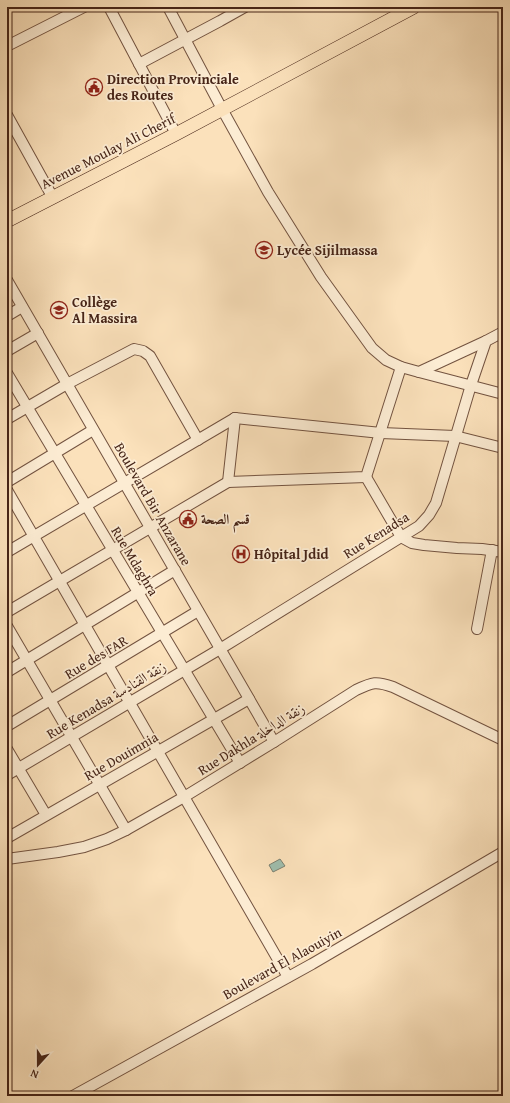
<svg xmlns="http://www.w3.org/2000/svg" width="510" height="1103" font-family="'Gentium Book Plus',Amiri,serif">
	<rect width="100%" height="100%" fill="#fbe1bb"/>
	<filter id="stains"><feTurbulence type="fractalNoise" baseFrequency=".005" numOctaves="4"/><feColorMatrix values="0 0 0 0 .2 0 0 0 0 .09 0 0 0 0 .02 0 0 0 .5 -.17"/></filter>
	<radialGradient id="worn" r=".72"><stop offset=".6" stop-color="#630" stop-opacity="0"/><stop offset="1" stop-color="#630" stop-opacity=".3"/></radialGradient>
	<polygon fill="#9fbead" stroke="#7b8071" points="280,859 285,866 273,872 269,865"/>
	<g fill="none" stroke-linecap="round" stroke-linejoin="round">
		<g stroke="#735340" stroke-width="12">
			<g id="minor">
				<polyline points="109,7 176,134"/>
				<polyline points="168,7 222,109 268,192 321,277 372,348 386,360 401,367 419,372 486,341"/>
				<polyline points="7,46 84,7"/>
				<polyline points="139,64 220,21 245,7"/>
				<polyline points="7,115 53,198"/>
				<polyline points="7,280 274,742"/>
				<polyline points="7,316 22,307"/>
				<polyline points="7,351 38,333"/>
				<polyline points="419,372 503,394"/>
				<polyline points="7,373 240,763"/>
				<polyline points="235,418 381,433 455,436 503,448"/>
				<polyline points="7,419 67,384 134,349 143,351 150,356 198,440"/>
				<polyline points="366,477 401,537 412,543 424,545 457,548 482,549 503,552"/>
				<polyline points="7,482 93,430"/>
				<polyline points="228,482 235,418"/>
				<polyline points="7,490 288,977"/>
				<polyline points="7,552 235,418"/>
				<polyline points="7,612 228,482 366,477 401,367"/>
				<polyline points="7,626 126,830"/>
				<polyline points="477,629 492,550"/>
				<polyline points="7,672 175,570"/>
				<polyline points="7,726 198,611"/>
				<polyline points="7,749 46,815"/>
				<polyline points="7,775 220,649 419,526 429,515 436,503 471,385 486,341 503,332"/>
				<polyline points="7,838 249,699"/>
				<path d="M7,859L58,852L84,847L107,839L126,830L184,797L274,742L356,690C373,682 376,681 393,687L503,740"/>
				<polyline points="73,1096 312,964 503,852"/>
			</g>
		</g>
		<g stroke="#462417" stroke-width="14">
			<polyline id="major" points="7,221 176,134 414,7"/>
		</g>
		<use href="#minor" stroke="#fcecd3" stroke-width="10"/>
		<use href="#major" stroke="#fbe1bb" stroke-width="13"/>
	</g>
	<defs>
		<g id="civic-ring" transform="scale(0.9)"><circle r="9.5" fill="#fcecd3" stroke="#8f2418" stroke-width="1.5"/><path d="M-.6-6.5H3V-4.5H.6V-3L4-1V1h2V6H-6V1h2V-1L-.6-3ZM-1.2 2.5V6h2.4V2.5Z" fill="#8f2418"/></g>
		<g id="school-ring" transform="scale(0.9)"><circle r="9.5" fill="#fcecd3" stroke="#8f2418" stroke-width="1.5"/><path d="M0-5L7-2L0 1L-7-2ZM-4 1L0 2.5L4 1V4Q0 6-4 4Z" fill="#8f2418"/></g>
		<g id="hospital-ring" transform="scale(0.9)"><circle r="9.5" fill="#fcecd3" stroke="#8f2418" stroke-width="1.5"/><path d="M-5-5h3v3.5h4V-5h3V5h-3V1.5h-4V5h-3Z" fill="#8f2418"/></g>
	</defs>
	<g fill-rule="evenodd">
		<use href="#civic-ring" x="94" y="87"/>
		<use href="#school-ring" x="264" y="250"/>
		<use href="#school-ring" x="59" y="310"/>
		<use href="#civic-ring" x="188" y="519"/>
		<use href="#hospital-ring" x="241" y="554"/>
	</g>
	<g text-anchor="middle" stroke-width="3.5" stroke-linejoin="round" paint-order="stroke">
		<g font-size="14" font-weight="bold" fill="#462417" stroke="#fcecd3" text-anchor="start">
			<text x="107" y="84">Direction Provinciale<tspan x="107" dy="16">des Routes</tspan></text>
			<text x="277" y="255">Lycée Sijilmassa</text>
			<text x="72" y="307">Collège<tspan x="72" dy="16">Al Massira</tspan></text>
			<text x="201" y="524">قسم الصحة</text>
			<text x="254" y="559">Hôpital Jdid</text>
		</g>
		<g font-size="14" fill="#462417" stroke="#fcecd3">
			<text transform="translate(108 151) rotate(-27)" y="5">Avenue Moulay Ali Cherif</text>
			<text transform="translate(153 504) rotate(60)" y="5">Boulevard Bir Anzarane</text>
			<text transform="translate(376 535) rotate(-32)" y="5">Rue Kenadsa</text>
			<text transform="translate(135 561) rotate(59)" y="5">Rue Mdaghra</text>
			<text transform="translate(96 657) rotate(-31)" y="5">Rue des FAR</text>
			<text transform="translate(106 700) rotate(-31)" y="5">Rue Kenadsa زنقة القنادسة</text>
			<text transform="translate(251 739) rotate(-32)" y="5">Rue Dakhla زنقة الداخلة</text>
			<text transform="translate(121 756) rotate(-30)" y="5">Rue Douimnia</text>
			<text transform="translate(282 963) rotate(-29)" y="5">Boulevard El Alaouiyin</text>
		</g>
	</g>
	<rect width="510" height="1103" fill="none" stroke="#fbe1bb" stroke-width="24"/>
	<rect x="8" y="8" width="494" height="1087" fill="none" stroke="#462417" stroke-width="2"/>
	<rect x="12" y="12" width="486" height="1079" fill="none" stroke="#462417"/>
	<g transform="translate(38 1065) rotate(201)" stroke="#fcecd3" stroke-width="3" paint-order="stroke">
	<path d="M0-3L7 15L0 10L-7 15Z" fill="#462417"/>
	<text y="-6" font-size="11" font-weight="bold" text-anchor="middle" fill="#462417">N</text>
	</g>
	<rect width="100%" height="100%" filter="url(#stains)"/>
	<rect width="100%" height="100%" fill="url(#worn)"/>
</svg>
